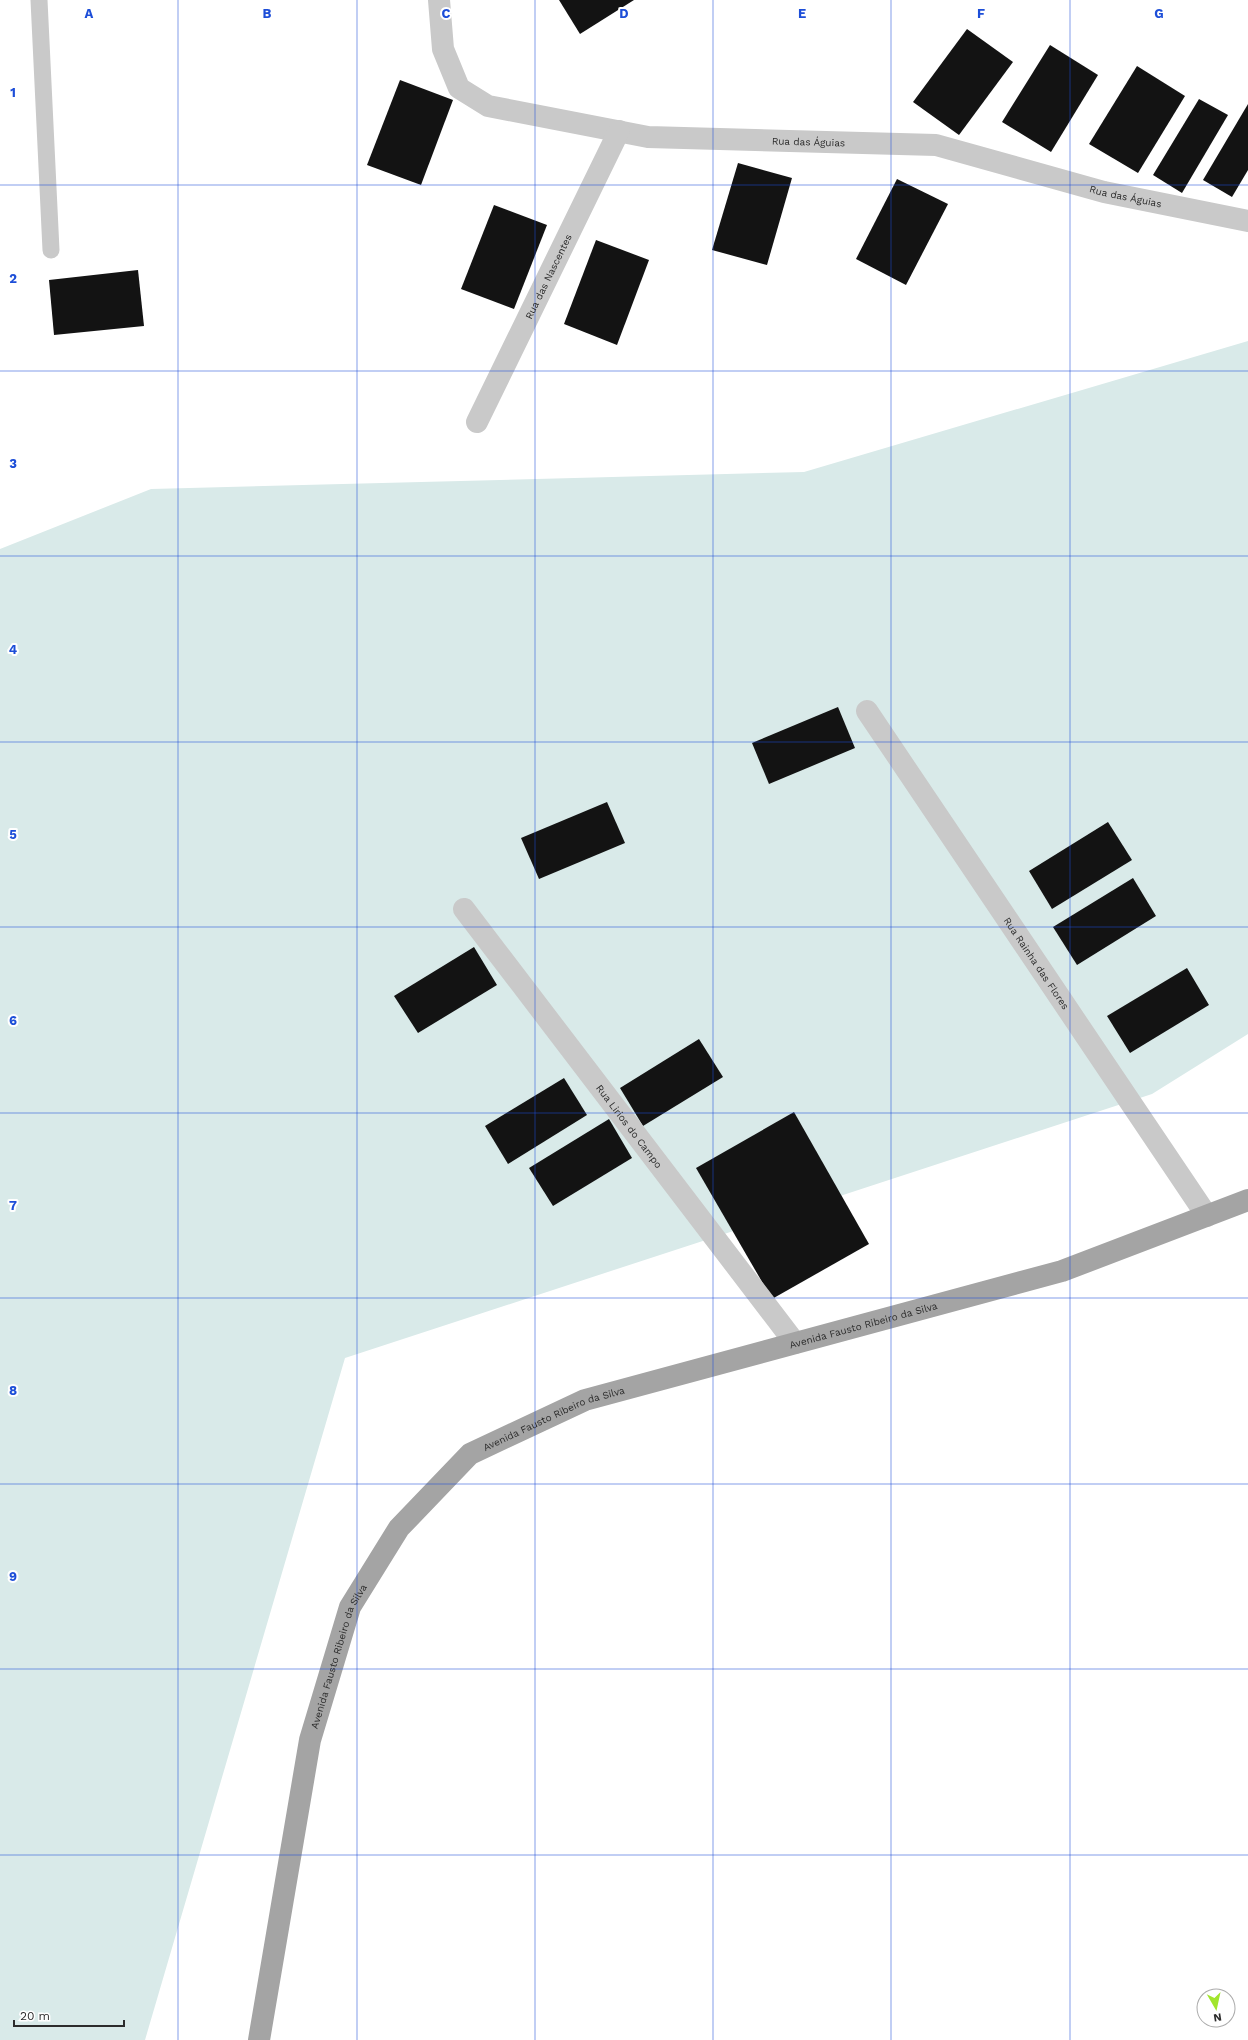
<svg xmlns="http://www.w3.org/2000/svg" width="1248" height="2040" font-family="'Work Sans',sans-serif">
	<rect width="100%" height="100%" fill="#fff"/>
	<polygon fill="#d9eae9" points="1248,341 1248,1034 1152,1094 345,1358 145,2040 0,2040 0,549 151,489 804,472"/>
	<g fill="#131313">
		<polygon points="559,0 634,0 580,34"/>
		<polygon points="967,29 1013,62 959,135 913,102"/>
		<polygon points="1050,45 1098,75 1051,152 1002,122"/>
		<polygon points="1137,66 1185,96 1138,173 1089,144"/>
		<polygon points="400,80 453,100 421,185 367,165"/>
		<polygon points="1199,99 1228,115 1182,193 1153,175"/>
		<polygon points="1248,104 1248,170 1232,197 1203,180"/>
		<polygon points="738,163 792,178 767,265 712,250"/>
		<polygon points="897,179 948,204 906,285 856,259"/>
		<polygon points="494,205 547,225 514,309 461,289"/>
		<polygon points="596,240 649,260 617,345 564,324"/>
		<polygon points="138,270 144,326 54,335 49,280"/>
		<polygon points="838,707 855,748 769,784 752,743"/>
		<polygon points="607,802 625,843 539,879 521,838"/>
		<polygon points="1108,822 1132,860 1052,909 1029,871"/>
		<polygon points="1133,878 1156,916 1077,965 1053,927"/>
		<polygon points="474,947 497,985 418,1033 394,996"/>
		<polygon points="1187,968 1209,1005 1130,1053 1107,1016"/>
		<polygon points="699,1039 723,1077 643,1126 620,1088"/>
		<polygon points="564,1078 587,1115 508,1164 485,1126"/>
		<polygon points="794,1112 869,1244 772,1299 696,1168"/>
		<polygon points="609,1119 632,1158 553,1206 529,1168"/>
	</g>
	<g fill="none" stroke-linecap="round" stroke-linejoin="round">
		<polyline stroke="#c9c9c9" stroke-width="17" points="39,0 51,250"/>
		<g stroke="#c9c9c9" stroke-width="22">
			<path id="s1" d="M439,0L443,49L459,88L488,106L648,137L936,145L1104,192L1248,221"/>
			<path id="s2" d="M477,422L619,131"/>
			<path id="s3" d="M867,711L1207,1216"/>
			<path id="s4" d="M464,909L795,1343"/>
		</g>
		<path stroke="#a4a4a4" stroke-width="22" id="s5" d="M259,2040L310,1740L350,1607L399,1528L470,1454L585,1400L1062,1271L1248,1200"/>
	</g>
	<path fill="none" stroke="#1d4ed8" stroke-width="1" stroke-opacity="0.55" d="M178,0V2040M357,0V2040M535,0V2040M713,0V2040M891,0V2040M1070,0V2040M0,185H1248M0,371H1248M0,556H1248M0,742H1248M0,927H1248M0,1113H1248M0,1298H1248M0,1484H1248M0,1669H1248M0,1855H1248"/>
	<g text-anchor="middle" stroke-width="4" stroke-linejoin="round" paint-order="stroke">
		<g font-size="10" fill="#2c2c2c" stroke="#fff">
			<text dy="4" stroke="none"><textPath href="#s1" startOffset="449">Rua das Águias</textPath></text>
			<text dy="4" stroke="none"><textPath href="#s1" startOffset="773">Rua das Águias</textPath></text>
			<text dy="4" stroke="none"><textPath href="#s2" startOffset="162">Rua das Nascentes</textPath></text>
			<text dy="4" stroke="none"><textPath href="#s3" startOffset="304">Rua Rainha das Flores</textPath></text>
			<text dy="4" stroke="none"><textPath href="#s4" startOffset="273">Rua Lirios do Campo</textPath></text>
			<text dy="4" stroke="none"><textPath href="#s5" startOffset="1054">Avenida Fausto Ribeiro da Silva</textPath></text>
			<text dy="4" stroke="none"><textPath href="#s5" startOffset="730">Avenida Fausto Ribeiro da Silva</textPath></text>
			<text dy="4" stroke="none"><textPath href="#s5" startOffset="393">Avenida Fausto Ribeiro da Silva</textPath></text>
		</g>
	</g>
	<g font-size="13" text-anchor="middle" font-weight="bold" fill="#1d4ed8" stroke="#fff" stroke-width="4" stroke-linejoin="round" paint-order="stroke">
		<text x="89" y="18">A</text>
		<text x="267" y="18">B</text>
		<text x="446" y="18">C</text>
		<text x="624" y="18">D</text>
		<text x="802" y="18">E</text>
		<text x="981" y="18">F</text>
		<text x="1159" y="18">G</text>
		<text x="13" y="97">1</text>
		<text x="13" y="283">2</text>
		<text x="13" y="468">3</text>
		<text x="13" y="654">4</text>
		<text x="13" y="839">5</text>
		<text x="13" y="1025">6</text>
		<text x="13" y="1210">7</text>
		<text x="13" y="1395">8</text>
		<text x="13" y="1581">9</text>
	</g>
	<g transform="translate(1216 2008) rotate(171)"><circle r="19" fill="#ffffff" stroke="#ababab"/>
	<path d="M0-3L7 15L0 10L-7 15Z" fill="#a2e52d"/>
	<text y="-6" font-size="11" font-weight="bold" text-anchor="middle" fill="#2c2c2c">N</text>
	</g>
	<path d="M14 2020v6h110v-6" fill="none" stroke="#2c2c2c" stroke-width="2"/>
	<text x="20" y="2020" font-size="12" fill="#2c2c2c" stroke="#ffffff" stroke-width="3" paint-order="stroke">20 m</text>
</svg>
